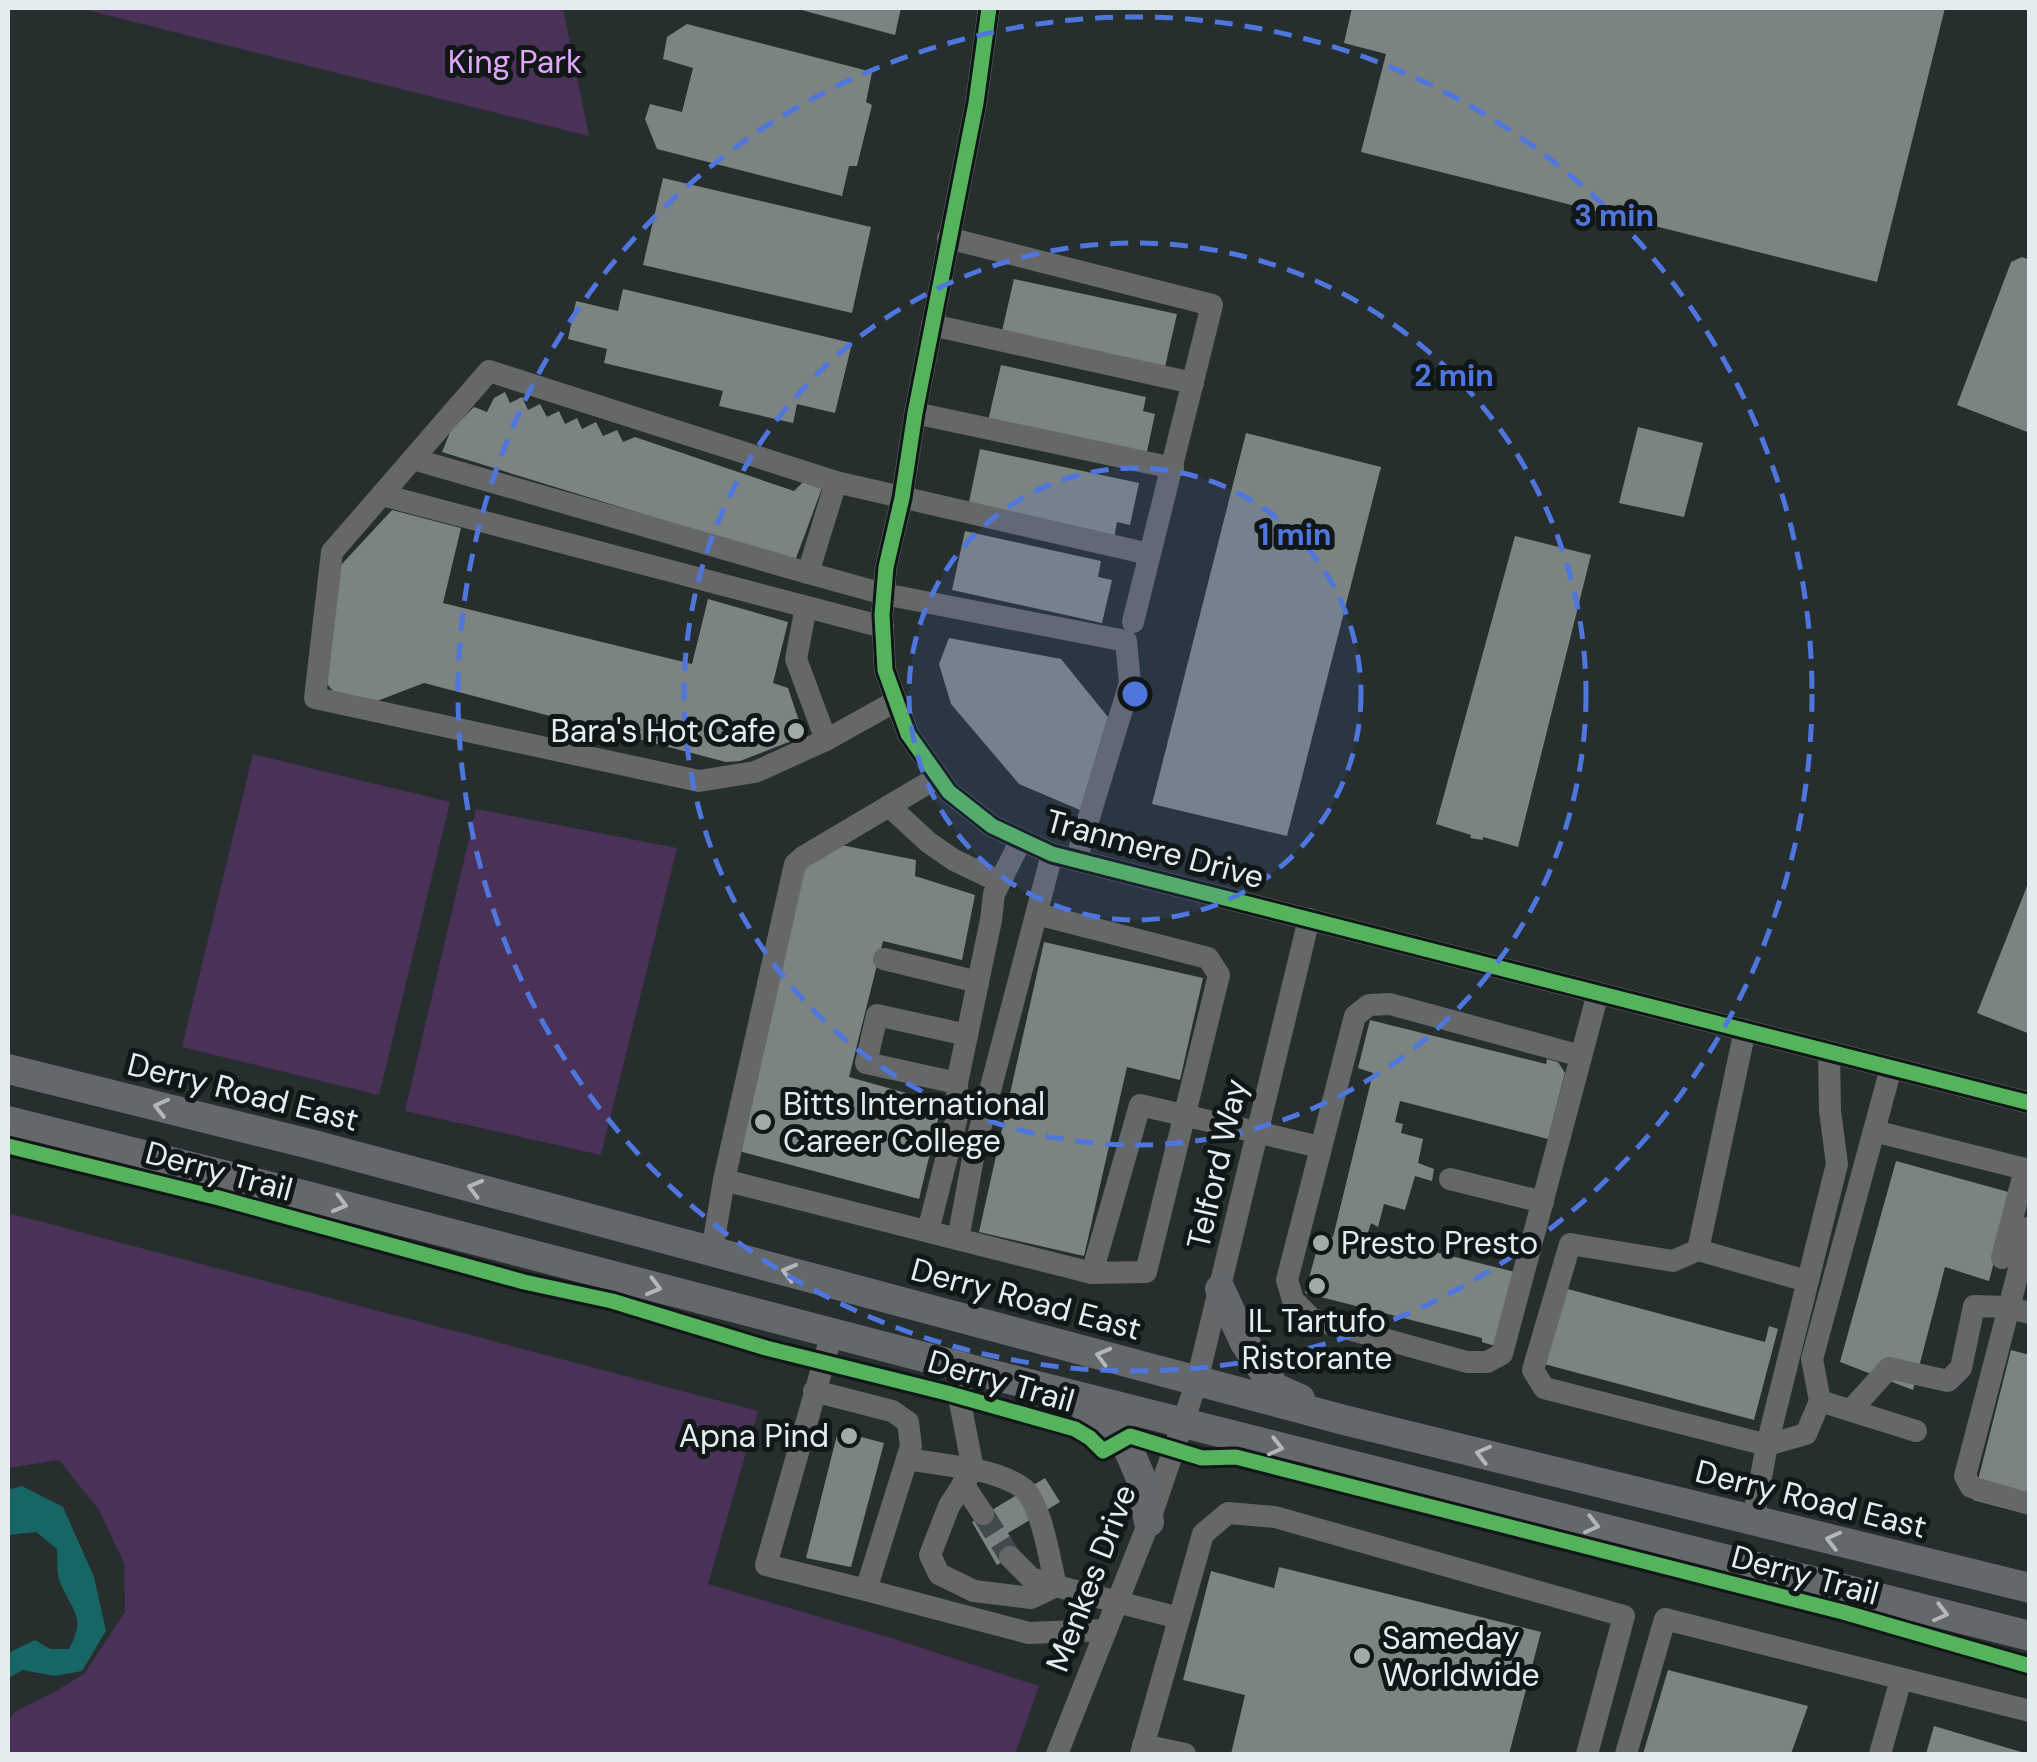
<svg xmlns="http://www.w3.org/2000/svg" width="2037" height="1762" font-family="'DM Sans',sans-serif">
	<rect width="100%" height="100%" fill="#262e2e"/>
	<g fill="#4a3157">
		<polygon points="79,8 563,8 589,136"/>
		<polygon points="253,754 450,802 379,1095 182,1047"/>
		<polygon points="476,809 677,848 601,1155 405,1111"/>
		<polygon points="8,1213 758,1411 708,1584 888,1637 1039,1686 1015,1754 8,1754 8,1722 15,1711 51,1694 84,1674 125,1612 124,1563 99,1510 59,1460 8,1468"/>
	</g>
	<path fill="#176666" d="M22,1486L63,1507L94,1577L106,1631L82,1671L54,1676L23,1670L8,1678V1653L35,1640L50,1649H69C87,1615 72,1612 60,1582C56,1572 58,1560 57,1549L36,1532L8,1535V1490Z"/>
	<g fill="#7c8383">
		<polygon points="794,8 901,8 895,35"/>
		<polygon points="1352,8 1945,8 1877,282 1361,152 1386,54 1344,43"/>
		<polygon points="687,24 872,72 866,102 872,105 857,166 849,166 842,196 657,149 645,119 650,104 682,112 693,68 663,59 667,37"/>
		<polygon points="663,178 871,227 852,313 643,265"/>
		<polygon points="2022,257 2030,260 2030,433 1957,405 2011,262"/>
		<polygon points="1014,279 1177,314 1165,367 1002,331"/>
		<polygon points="623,289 852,343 835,413 797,404 793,423 719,406 723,391 604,363 607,349 568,339 576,301 618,311"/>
		<polygon points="1001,365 1146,397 1143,411 1155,414 1146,456 988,421"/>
		<polygon points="505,392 510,403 522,397 528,410 540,404 547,417 559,411 565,424 577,418 582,429 596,422 603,436 617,430 623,442 635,437 794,491 804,481 822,488 795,561 442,452 451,430 474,407 487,412 494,398"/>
		<polygon points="1638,427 1703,443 1684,517 1619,503"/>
		<polygon points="1246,433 1381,467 1287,836 1152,804"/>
		<polygon points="980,449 1139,483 1130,525 1117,522 1114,538 968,507"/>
		<polygon points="392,510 461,528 443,603 692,664 708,599 788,622 773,683 788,688 804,736 740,761 726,762 424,683 377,701 333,691 327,684 341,565"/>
		<polygon points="965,531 1101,561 1098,577 1112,580 1102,623 952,590"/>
		<polygon points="1515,536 1591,555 1518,847 1483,837 1483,840 1470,838 1471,835 1436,824"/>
		<polygon points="949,638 1061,659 1108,717 1080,810 1019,784 951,704 939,664"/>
		<polygon points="836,844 916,860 915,876 975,895 962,960 883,941 849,1077 942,1103 919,1199 735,1150 805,862"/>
		<polygon points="2029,881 2030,882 2030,1034 1977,1013"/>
		<polygon points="1044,942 1203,978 1180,1080 1127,1067 1084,1256 979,1232"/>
		<polygon points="1370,1020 1546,1064 1547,1059 1558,1062 1565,1073 1548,1139 1400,1101 1395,1122 1403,1124 1401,1133 1423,1139 1418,1163 1434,1169 1432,1181 1415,1176 1405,1210 1384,1204 1378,1227 1371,1223 1367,1235 1515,1272 1495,1346 1482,1342 1482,1338 1305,1293 1321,1234 1333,1237 1373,1073 1358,1068"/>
		<polygon points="1896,1161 2012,1193 1989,1281 1945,1267 1913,1390 1840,1362"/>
		<polygon points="1564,1288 1765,1342 1769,1326 1778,1329 1754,1420 1544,1364"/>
		<polygon points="2011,1350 2030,1355 2030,1501 2026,1514 1973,1500"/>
		<polygon points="838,1431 884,1443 851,1567 806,1558"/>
		<polygon points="1045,1478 1060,1502 1008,1533 1019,1552 997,1565 972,1522"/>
		<polygon points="1279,1567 1541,1632 1509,1754 1231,1754 1245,1695 1183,1680 1211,1571 1274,1588"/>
		<polygon points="1668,1670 1808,1706 1791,1754 1643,1754"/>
		<polygon points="1934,1726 2028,1754 1926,1754"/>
	</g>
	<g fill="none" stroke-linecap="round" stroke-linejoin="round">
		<polyline stroke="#424b4b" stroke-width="22" stroke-dasharray="22 11" stroke-linecap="butt" points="983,1514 1010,1557"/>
		<g stroke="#666768" stroke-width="22">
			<polyline points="989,8 976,103 915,413 902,498 886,567 882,615 885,670 908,734 949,792 992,826 1052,854 2030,1103"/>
			<polyline points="948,238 1212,305 1133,622"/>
			<polyline points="932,325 1193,383"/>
			<polyline points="915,413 1173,468"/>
			<polyline points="413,459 808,573"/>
			<polyline points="836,482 808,573 884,594 1126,641 1130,683 1076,860"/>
			<polyline points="382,495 883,627"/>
			<polyline points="806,607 796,659 826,740"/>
			<polyline points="896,701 826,740 755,772 699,781 315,698 332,552 489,371 836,482 1149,554"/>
			<polyline points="889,806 928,842 954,860 1000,882"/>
			<polyline points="1037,914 1208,958 1219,975 1146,1272 1092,1273"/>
			<polyline points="884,959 978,982"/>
			<polyline points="1745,1030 1698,1250 1807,1281"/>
			<path d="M1581,1056L1390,1004L1369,1005L1355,1016L1287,1280L1293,1300L1312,1319L1467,1362H1487L1502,1354C1534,1233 1566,1113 1598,993"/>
			<polyline points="1891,1068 1812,1359 1820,1401 1916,1431"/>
			<polyline points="957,1083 866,1063 877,1015 967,1035"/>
			<polyline points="1874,1131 2025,1169 2002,1258"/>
			<polyline points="1450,1179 1543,1202"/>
			<polyline points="724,1180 795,864 803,857 938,777"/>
			<polyline points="2030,1227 1965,1476 1971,1487 2030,1504"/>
			<polyline points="928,1231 958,1113 957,1083 991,920 994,894 1021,840"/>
			<polyline points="958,1239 975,1148 1052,854"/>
			<polyline points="1698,1250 1673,1261 1570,1244 1533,1370 1544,1388 1767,1445 1806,1434 1820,1401"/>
			<polyline points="712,1251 724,1180 1092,1273 1140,1105 1320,1147"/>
			<polyline points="814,1391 892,1411 908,1422 911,1446 866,1590 766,1565 832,1333"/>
			<polyline points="1851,1410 1889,1368 1948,1381 1961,1368 1974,1306 2006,1307 2030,1313"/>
			<polyline points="907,1459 973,1469 959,1397 964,1368"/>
			<polyline points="963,1484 983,1514"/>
			<polyline points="1753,1520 1767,1445 1837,1164 1830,1111 1829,1052"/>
			<polyline points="1010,1557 1031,1578 1056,1586"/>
			<path d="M1056,1586C1050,1562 1042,1506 1024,1489C1012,1479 987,1472 973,1469L949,1506L930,1555L939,1574L974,1591L1031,1598L1056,1586L1179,1618"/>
			<polyline points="866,1590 1029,1633 1106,1630"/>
			<polyline points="1143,1745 1185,1754"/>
			<polyline points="1057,1754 1149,1522 1197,1381 1309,919"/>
			<polyline points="1141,1754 1203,1534 1228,1513 1275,1517 1624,1616 1587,1754"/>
			<polyline points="1626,1754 1665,1619 2030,1711"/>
			<polyline points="1880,1754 1901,1679"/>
		</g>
		<g stroke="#65686a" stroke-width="30">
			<polyline points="8,1069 310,1144 1344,1420 2030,1588"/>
			<polyline points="8,1121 299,1194 993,1375 2030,1636"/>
			<polyline points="1220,1289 1245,1343 1275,1388 1300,1399"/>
			<polyline points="1082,1405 1121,1432 1140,1476 1149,1522"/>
		</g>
		<g stroke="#111717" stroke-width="21">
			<g id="cycleway">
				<polyline points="989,8 976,103 915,413 902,498 886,567 882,615 885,670 908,734 949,792 992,826 1052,854 2030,1103"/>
				<polyline points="8,1146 219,1198 524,1282 612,1301 766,1348 947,1393 1075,1429 1090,1438 1103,1451 1130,1436 1202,1458 1236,1457 1843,1612 2030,1666"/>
			</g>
		</g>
		<use href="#cycleway" stroke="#56b35d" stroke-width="15"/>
	</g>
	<defs><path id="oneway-chevron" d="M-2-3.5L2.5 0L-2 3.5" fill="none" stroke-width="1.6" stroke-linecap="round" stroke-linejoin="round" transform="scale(2.5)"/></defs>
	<g stroke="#b1b8b9">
		<use href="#oneway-chevron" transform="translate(161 1107) rotate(-166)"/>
		<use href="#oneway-chevron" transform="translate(475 1188) rotate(-165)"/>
		<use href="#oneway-chevron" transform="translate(340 1204) rotate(15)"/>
		<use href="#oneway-chevron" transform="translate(789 1272) rotate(-165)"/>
		<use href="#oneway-chevron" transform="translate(654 1287) rotate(15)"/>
		<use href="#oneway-chevron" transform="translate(1103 1356) rotate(-165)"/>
		<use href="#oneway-chevron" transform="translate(1276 1447) rotate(14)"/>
		<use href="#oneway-chevron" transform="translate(1483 1454) rotate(-166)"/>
		<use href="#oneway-chevron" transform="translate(1592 1525) rotate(14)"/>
		<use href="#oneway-chevron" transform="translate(1833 1540) rotate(-166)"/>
		<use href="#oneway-chevron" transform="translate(1941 1613) rotate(14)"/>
	</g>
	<circle cx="1135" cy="694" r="226" fill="#4f76dd" fill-opacity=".12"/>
	<g fill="none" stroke="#4f76dd" stroke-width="5" stroke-dasharray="18 12">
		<circle cx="1135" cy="694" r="226"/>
		<circle cx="1135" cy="694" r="451"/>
		<circle cx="1135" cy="694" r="677"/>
	</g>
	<g fill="#a2aaaa" stroke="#111717" stroke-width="4">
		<circle cx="796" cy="731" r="10"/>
		<circle cx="763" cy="1122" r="10"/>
		<circle cx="1321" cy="1243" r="10"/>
		<circle cx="1317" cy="1286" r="10"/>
		<circle cx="849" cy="1436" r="10"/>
		<circle cx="1362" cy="1656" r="10"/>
	</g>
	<g text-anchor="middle" stroke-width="10" stroke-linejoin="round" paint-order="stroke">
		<g font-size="32" fill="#dfa7f8" stroke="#111717">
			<text x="515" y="73">King Park</text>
		</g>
		<g font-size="32" fill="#e4eded" stroke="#111717" text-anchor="start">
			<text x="776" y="742" text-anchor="end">Bara's Hot Cafe</text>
			<text x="783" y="1115">Bitts International<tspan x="783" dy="37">Career College</tspan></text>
			<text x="1341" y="1254">Presto Presto</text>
			<text x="1317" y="1332" text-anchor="middle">IL Tartufo<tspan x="1317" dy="37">Ristorante</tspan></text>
			<text x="829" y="1447" text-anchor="end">Apna Pind</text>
			<text x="1382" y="1649">Sameday<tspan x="1382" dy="37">Worldwide</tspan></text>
		</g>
		<g font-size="32" fill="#e4eded" stroke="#111717">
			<text transform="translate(1155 849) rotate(15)" y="11">Tranmere Drive</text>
			<text transform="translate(243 1092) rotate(14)" y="11">Derry Road East</text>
			<text transform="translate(1217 1164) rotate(-77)" y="11">Telford Way</text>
			<text transform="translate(219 1171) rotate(15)" y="11">Derry Trail</text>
			<text transform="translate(1026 1299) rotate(15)" y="11">Derry Road East</text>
			<text transform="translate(1001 1381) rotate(16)" y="11">Derry Trail</text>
			<text transform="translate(1811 1499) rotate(14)" y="11">Derry Road East</text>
			<text transform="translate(1805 1575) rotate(15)" y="11">Derry Trail</text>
			<text transform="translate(1091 1578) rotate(-69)" y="11">Menkes Drive</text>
		</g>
	</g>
	<circle cx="1135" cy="694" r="15" fill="#4f76dd" stroke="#111717" stroke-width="5"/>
	<g font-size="30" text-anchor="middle" font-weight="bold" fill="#4f76dd" stroke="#111717" stroke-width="10" stroke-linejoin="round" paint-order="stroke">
		<text x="1614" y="226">3 min</text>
		<text x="1454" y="386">2 min</text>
		<text x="1295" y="545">1 min</text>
	</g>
	<rect width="2037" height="1762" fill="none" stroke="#e4eded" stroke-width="20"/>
</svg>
